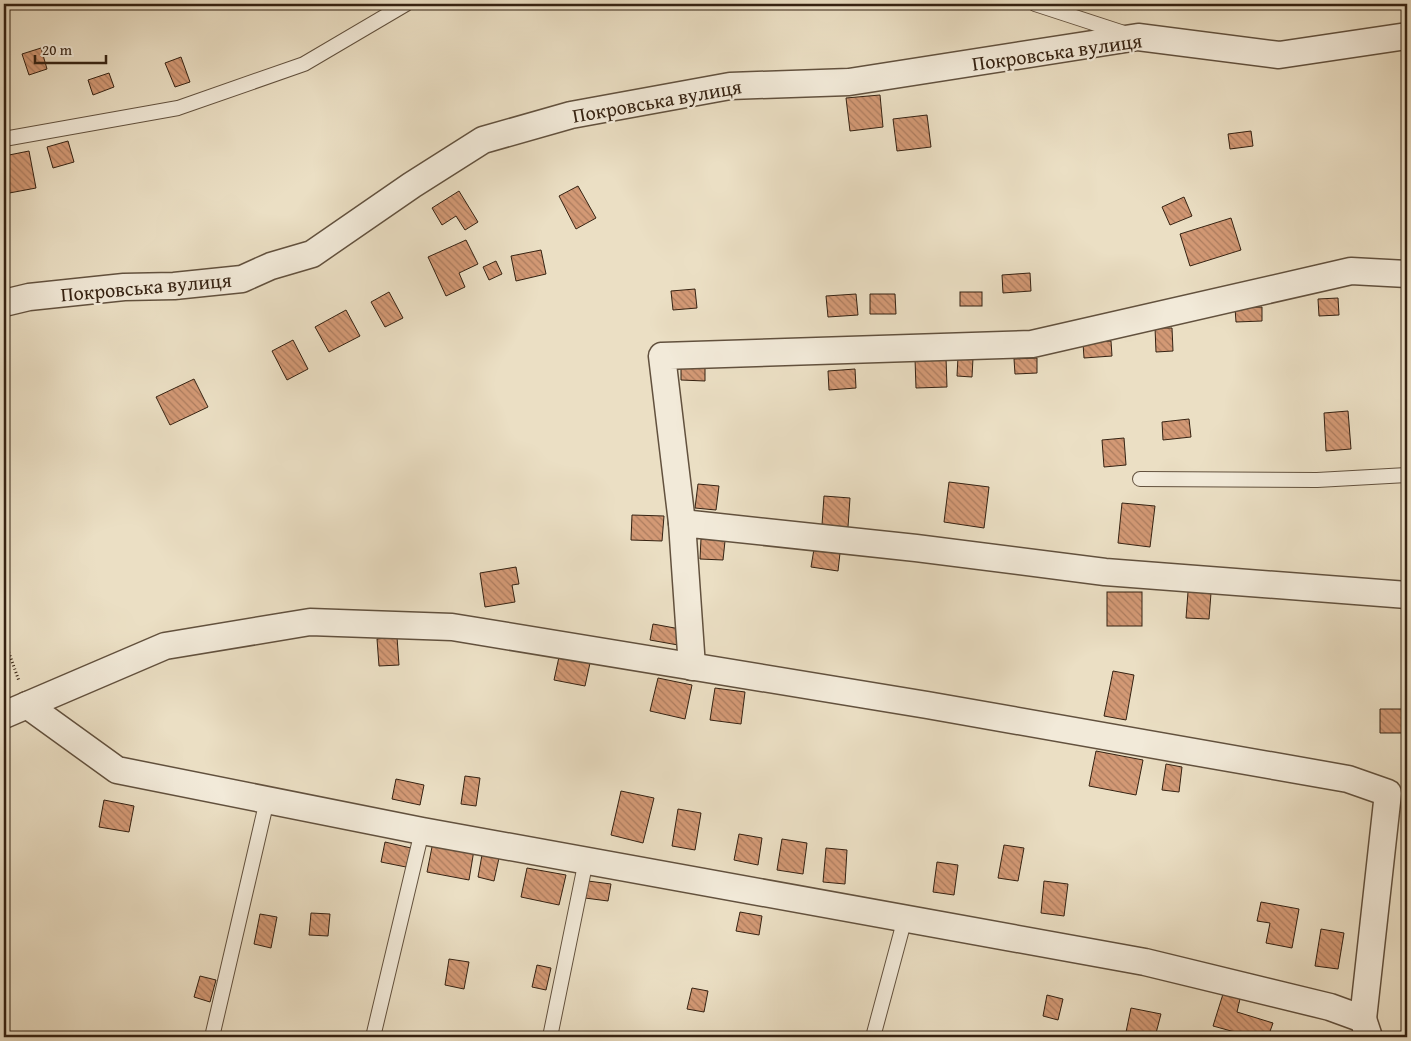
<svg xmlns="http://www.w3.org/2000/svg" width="1411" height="1041" font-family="'Gentium Book Plus',serif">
	<defs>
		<pattern id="building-back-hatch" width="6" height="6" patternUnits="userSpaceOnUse" patternTransform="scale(1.25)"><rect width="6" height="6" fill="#d39975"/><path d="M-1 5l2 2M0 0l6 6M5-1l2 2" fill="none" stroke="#ac7c5f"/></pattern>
	</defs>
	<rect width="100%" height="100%" fill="#ebdfc4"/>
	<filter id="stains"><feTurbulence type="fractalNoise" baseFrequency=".004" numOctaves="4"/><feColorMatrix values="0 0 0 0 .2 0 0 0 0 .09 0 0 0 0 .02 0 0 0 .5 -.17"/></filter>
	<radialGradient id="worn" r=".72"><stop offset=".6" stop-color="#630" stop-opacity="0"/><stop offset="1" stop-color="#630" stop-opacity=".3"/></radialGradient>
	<g fill="url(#building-back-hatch)" stroke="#352212">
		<polygon points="45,4 66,4 66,7 45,9"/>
		<polygon points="41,48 47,69 29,75 22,54"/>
		<polygon points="181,57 190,82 175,87 165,63"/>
		<polygon points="109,73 114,87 93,95 88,80"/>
		<polygon points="880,95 883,127 850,131 846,98"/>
		<polygon points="927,115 931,147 897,151 893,119"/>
		<polygon points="1251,131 1253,146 1230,149 1228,134"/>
		<polygon points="68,141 74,162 53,168 47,147"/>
		<polygon points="29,151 36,188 4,194 4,156"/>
		<polygon points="578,186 596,218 576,229 559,196"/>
		<polygon points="459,191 478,222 465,230 456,216 442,225 432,208"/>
		<polygon points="1184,197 1192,216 1170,225 1162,207"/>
		<polygon points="1231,218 1241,250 1190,266 1180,234"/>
		<polygon points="466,240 478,264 459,273 465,287 446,296 428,257"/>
		<polygon points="541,250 546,274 516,281 511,256"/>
		<polygon points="496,261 502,274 489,280 483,267"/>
		<polygon points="1030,273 1031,291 1003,293 1002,275"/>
		<polygon points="695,289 697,308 673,310 671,291"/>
		<polygon points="389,292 403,318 385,327 371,302"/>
		<rect x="960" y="292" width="22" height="14"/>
		<polygon points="856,294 858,315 828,317 826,296"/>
		<polygon points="870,294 895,294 896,314 870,314"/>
		<polygon points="1338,298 1339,315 1319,316 1318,299"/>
		<polygon points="1262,307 1262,321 1236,322 1235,308"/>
		<polygon points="346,310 360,336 329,352 315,327"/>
		<polygon points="1155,328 1172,328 1173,351 1156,352"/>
		<polygon points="293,340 308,369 287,380 272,351"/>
		<polygon points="1111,341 1112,356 1084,358 1083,343"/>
		<polygon points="958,357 973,358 972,377 957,376"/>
		<polygon points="946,358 947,387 916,388 915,359"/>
		<polygon points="1037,358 1037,373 1015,374 1014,359"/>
		<polygon points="681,366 705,367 705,381 681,380"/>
		<polygon points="855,369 856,388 829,390 828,371"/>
		<polygon points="194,379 208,407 170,425 156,397"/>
		<polygon points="1348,411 1351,449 1326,451 1324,413"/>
		<polygon points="1189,419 1191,437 1163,440 1162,422"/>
		<polygon points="1124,438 1126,465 1104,467 1102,440"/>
		<polygon points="949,482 989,487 984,528 944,522"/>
		<polygon points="698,484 719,486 716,510 695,508"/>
		<polygon points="824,496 850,498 848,527 822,525"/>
		<polygon points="1122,503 1155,506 1150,547 1118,543"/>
		<polygon points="632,515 664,516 662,541 631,540"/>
		<polygon points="701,539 725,541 723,560 700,559"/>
		<polygon points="814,549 840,553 838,571 811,567"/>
		<polygon points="516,567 519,584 512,585 515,602 485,607 480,573"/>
		<rect x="1107" y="592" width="35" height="34"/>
		<polygon points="1188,592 1211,593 1209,619 1186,618"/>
		<polygon points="653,624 680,629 678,645 650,640"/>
		<polygon points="397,637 399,665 379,666 377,639"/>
		<polygon points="559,657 590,663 585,686 554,680"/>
		<polygon points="1113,671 1134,675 1126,720 1104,716"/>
		<polygon points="658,678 692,685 685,719 650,711"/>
		<polygon points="715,688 745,692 741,724 710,720"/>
		<polygon points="1380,709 1407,709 1407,743 1403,743 1403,733 1380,733"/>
		<polygon points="1096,751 1143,760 1136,795 1089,786"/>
		<polygon points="1166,764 1182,767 1179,792 1162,790"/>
		<polygon points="465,776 480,778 476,806 461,804"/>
		<polygon points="396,779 424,785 420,805 392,799"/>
		<polygon points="621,791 654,798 643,843 611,835"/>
		<polygon points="104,800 134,806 129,832 99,827"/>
		<polygon points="678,809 701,813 695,850 672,846"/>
		<polygon points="739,834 762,838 758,865 734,860"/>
		<polygon points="782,839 807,843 803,874 777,870"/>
		<polygon points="385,842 411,848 406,867 381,862"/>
		<polygon points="433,842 474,850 469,880 427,872"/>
		<polygon points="1004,845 1024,848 1018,881 998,878"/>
		<polygon points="826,848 847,850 845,884 823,882"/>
		<polygon points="482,855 499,858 494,881 478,877"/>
		<polygon points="937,862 958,865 954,895 933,892"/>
		<polygon points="527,868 566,875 559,905 521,897"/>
		<polygon points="588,881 611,884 608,901 585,898"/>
		<polygon points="1044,881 1068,884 1064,916 1041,913"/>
		<polygon points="1261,902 1299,909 1292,948 1266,943 1270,923 1257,921"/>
		<polygon points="740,912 762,916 759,935 736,931"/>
		<polygon points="311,913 330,914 328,936 309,935"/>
		<polygon points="260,914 277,917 271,948 254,944"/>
		<polygon points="1321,929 1344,933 1338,969 1315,966"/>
		<polygon points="449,959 469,962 464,989 445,985"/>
		<polygon points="537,965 551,968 546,990 532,987"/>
		<polygon points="200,976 216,980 210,1002 194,997"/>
		<polygon points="692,988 708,991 704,1012 687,1009"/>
		<polygon points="1223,994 1240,999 1237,1012 1273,1023 1268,1037 1253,1037 1213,1026"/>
		<polygon points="1047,995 1063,999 1058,1020 1043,1016"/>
		<polygon points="1131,1008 1161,1014 1155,1037 1125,1037"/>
	</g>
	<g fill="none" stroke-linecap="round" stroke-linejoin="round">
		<g stroke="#62513e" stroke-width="16">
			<g id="service">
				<polyline points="1035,4 1127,34"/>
				<polyline points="4,139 178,108 304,64 406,4"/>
				<polyline points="1140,479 1317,480 1407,475"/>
				<polyline points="212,1037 267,800"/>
				<polyline points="373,1037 422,831"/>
				<polyline points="550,1037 586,860"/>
				<polyline points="873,1037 905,918"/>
			</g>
		</g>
		<g stroke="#62513e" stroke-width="29">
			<g id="minor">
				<polyline points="4,303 29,297 124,287 174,286 242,279 271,266 312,254 412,185 483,140 571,115 730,86 849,82 1138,37 1279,55 1407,36"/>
				<polyline points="682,523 662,356 1032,344 1351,271 1407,274"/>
				<polyline points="692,667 682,523 916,548 1105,572 1407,595"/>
				<polyline points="27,705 117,770 422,831 1145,962 1330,1007 1363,1019 1369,1037"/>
				<polyline points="4,715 165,646 310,622 452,627 927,705 1348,779 1388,793 1363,1019"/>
			</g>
		</g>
		<polyline stroke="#352212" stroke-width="3" stroke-dasharray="1 2.5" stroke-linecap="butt" points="4,639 19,681"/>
		<use href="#service" stroke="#f2ead9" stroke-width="14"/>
		<use href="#minor" stroke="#f2ead9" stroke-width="26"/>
	</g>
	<g text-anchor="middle" stroke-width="4.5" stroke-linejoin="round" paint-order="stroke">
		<g font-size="20" fill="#352212" stroke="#f2ead9">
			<text transform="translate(1057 52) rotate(-8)" y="7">Покровська вулиця</text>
			<text transform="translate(657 101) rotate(-10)" y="7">Покровська вулиця</text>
			<text transform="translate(146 287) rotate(-5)" y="7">Покровська вулиця</text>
		</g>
	</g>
	<rect width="1411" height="1041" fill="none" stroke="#ebdfc4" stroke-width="20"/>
	<rect x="5" y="5" width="1401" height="1031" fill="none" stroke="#352212" stroke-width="2.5"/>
	<rect x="10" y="10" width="1391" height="1021" fill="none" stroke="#352212"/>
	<path d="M35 55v8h71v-8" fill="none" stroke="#352212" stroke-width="2.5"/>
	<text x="42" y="55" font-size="15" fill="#352212" stroke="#f2ead9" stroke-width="4" paint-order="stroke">20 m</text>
	<rect width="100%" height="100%" filter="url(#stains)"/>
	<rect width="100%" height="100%" fill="url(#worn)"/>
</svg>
